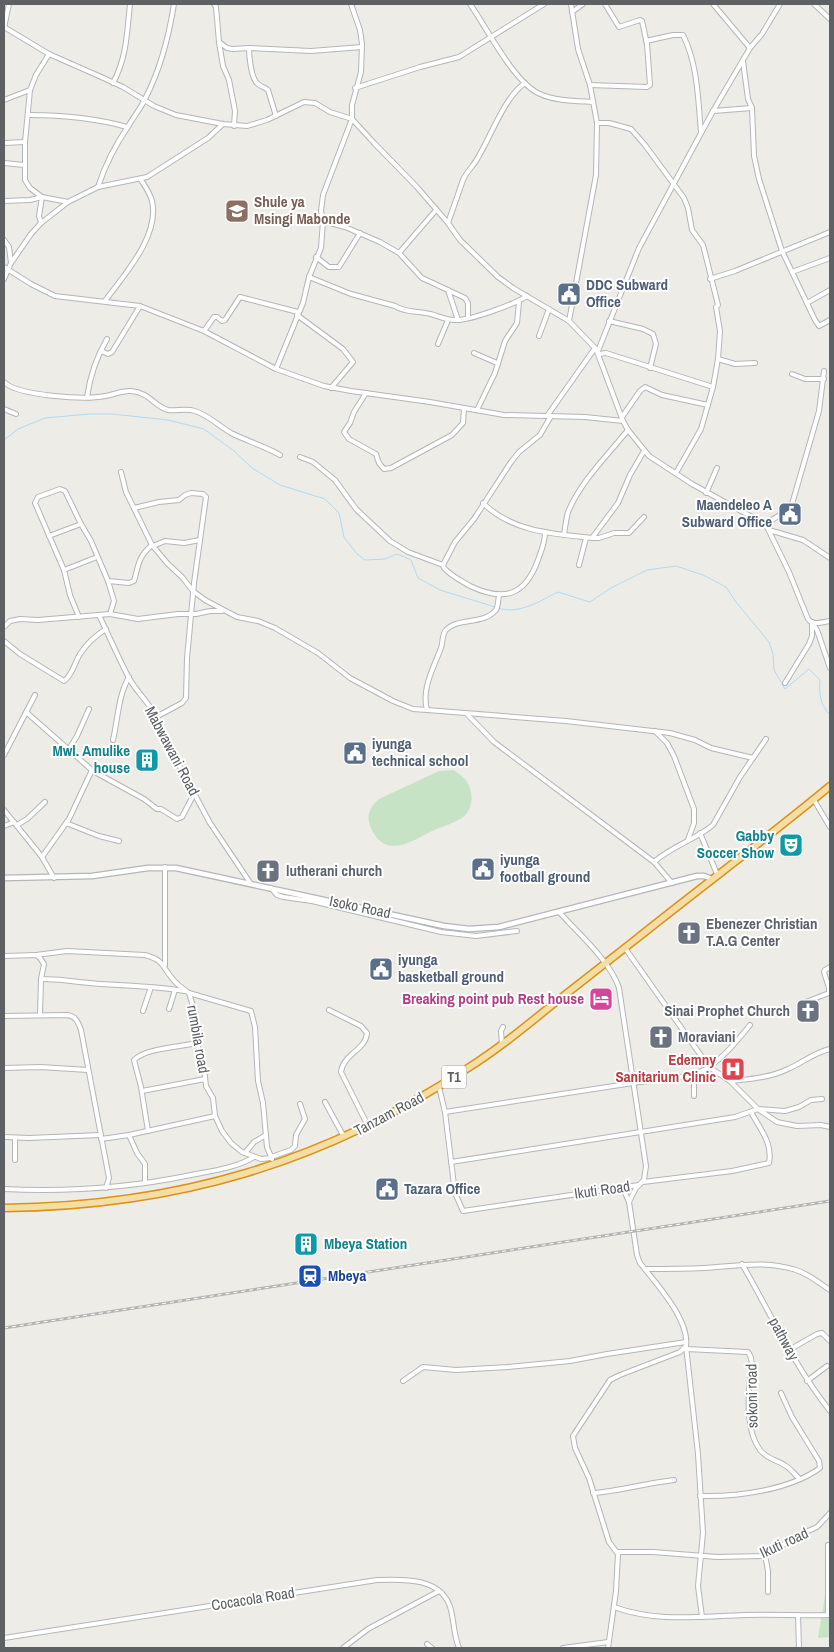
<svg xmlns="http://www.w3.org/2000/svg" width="834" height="1652" font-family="'Archivo Narrow',sans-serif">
	<rect width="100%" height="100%" fill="#eeece6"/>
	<g fill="#c7e3c5">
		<path d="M454,770C457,773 463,776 466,780C474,791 474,810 462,818C452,824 441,827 430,832C418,838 402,849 387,845C378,842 371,831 369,822C367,812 372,805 379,799L439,771Z"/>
		<polygon points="830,1565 830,1637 818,1638"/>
	</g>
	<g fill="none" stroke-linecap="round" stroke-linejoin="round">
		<g stroke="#aedbf6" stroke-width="1">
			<polyline points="4,440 18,429 45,418 89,414 112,414 168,420 204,429 234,451 252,468 280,485 325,499 339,513 344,537 357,554 365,560 385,559 397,554 411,560 418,578 440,590 495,607"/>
			<path d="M498,608C519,615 540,601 558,592L590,602L611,588L647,570L676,566L703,575L726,587L736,602L769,642L773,654L774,670L785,689L809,669L820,680C819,694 820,705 830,715"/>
		</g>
		<g stroke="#b3b6b9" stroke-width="6">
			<g id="minor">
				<polyline points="214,4 216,7 219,42 223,66 229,80 235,111 234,126"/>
				<path d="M351,4L360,30L362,44L361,72L352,105V119L375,144L416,186L448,223L460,240L498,277L513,288L569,321L596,349L623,421L628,430L649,456L692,484L754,518L767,527L789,572L808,619C813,626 823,622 830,621"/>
				<path d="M470,4C487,28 514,83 540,94C555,101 578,101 593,102"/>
				<polyline points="713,4 750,48"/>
				<polyline points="814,4 830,19"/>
				<polyline points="572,12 583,4"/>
				<polyline points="4,27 49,54 99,76 123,87 154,106 176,115 223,124 247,126 267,120 304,102 315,103 330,112 352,119 323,195 321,211 323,221 321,248 309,277 303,303 276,369"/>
				<polyline points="4,28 9,4"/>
				<path d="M646,41L673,35H683C698,65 698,100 701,132"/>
				<polyline points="219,42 227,48 233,49 249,48 311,51 362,47"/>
				<path d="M249,48C249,56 251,79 258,84C261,87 265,87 268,90L276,116"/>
				<polyline points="743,61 748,99 752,108 754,156 759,179 782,251 815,320 819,326 830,320"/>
				<path d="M113,83C127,57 127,32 130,4"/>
				<polyline points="590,85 647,87 650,85 647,44 642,21 640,20 619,27 605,4"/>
				<polyline points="355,88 420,67 459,57 544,4"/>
				<polyline points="4,100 30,90"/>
				<polyline points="713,111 752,108"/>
				<path d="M29,115C62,115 95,118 127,127"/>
				<polyline points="597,123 609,123 631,129 645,145 684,198 688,208 692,230 703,245 718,305 716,307 720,331 718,359 713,387 701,429 676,473"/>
				<polyline points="4,143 25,142"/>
				<polyline points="4,163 24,165"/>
				<path d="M98,187C105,165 116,144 129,125C134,116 141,108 145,99C160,70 169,36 174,4"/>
				<polyline points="4,201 30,200 42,197 68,202"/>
				<polyline points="323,221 345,227 380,242 399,253 422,278 465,298 468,303 468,318"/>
				<polyline points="41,223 39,216 42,197 30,188 25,180 25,142 30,90 36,75 49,54"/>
				<path d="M448,223C453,209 458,194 463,180C466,173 472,167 476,161C490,139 504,97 525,83"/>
				<polyline points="4,240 9,247 11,263"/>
				<polyline points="399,253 436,210"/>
				<polyline points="316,257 329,267 339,267 360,233"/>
				<polyline points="4,267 31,284 55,296 140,306 204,331 276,369 324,386 351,391 430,402 504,415 585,417 623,421"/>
				<polyline points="792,272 830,258"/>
				<path d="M309,277L351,294L395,306C404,312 414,311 425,313C435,314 444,320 455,320C469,321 515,304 527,296"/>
				<polyline points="4,279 11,263 31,234 41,223 68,202 98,187 147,177 208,138 223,124"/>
				<polyline points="710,279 735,271 830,232"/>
				<polyline points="448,290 458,320"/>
				<path d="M105,301C124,275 160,236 152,201C150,193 145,186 141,180"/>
				<polyline points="807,303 830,290"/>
				<polyline points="297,315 343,349 353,362 331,388"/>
				<polyline points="569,321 596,175 597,123 590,85 578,49 571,4"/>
				<polyline points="609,321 643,329 653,334 656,344 650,368"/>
				<polyline points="204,331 214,317 217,317 222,321 225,320 240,297 298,312"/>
				<polyline points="539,336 549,309"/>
				<polyline points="438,344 448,320"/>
				<polyline points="101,351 108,354 112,352 140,306"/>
				<polyline points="598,351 639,248 713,111 750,48 762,34 780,4"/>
				<polyline points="474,353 497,363"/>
				<polyline points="599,354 606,353 713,387"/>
				<polyline points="718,359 735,364 755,363"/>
				<polyline points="792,374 805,379 824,379"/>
				<path d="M4,382C18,396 85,400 105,396C113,395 123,390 131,391C149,392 155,407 168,410C177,411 186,408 195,411C208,415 219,426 231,433C247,441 264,446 280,455"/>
				<polyline points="366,393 354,412 350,423 344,432 349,439 376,454 379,463 384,469 391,468 452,435 463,423 464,408"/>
				<path d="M87,397C90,376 96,358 107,339"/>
				<polyline points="4,409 16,414"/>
				<polyline points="477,410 495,373 505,341 517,323 519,302"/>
				<polyline points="547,416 595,348"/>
				<polyline points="622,417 640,391 645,387 662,395 708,405"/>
				<polyline points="300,457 313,462 335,480 356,509 390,541 408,552 443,565"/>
				<polyline points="121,472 126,492 152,545 168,564 182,577 193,591 205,600 237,617 258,621 275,628 318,653 350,678 393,701 413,709 427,710 566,721 670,733 695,740 711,748 753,758"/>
				<polyline points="706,493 717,468"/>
				<path d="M483,503C512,532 554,534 592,538H599L614,533H629L644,517"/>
				<polyline points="134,508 159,502 179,500 185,495 191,493 203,494 206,497 194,583 187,658 186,698 182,703 156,717"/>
				<path d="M765,525C774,517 786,514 792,504L819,411L824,371"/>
				<polyline points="769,530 803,540 830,558"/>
				<path d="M545,533C545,543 541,551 538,560C525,596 504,602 470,586C462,581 451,576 444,568L443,565L455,542L474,519L511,462L519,452L540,435L551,416"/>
				<path d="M564,535C565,528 566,520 568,512C581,481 607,456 628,430"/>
				<polyline points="49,536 81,524"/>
				<polyline points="592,538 618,503 630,475 644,451"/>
				<polyline points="153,546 165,541 184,543 200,540"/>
				<polyline points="579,565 586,538"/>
				<polyline points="64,570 97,557"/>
				<path d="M108,581L129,583L134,581C139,564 138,557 152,545"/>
				<path d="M99,615C109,636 118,657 129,678C138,695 153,704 157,724L210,823L251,884"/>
				<polyline points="79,617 70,595 64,570 35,503 38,497 60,489 65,491 81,524 91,541 108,581 114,601 110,614"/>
				<polyline points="812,622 817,630 830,668"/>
				<polyline points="4,627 10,621 20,619 38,620 110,614 138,619 178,614 196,614 210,611 222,611"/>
				<path d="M4,641L20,654L64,681C72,676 75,662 80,654C87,643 95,636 106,629"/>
				<polyline points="785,683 809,644 812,636 812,622"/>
				<path d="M427,710C421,689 434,667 441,648C443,642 442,634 446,630C458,617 484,625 496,610C498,607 498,600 499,596"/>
				<polyline points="26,712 93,771 144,799 157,809 161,809 177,819 182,817 194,794"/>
				<polyline points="467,714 494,742 654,862 672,883"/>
				<polyline points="655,731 667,743 674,756 694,809 694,823 688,840"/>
				<path d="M113,740C118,719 118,696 129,677"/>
				<polyline points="69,749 77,736 89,709"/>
				<polyline points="4,755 35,695"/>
				<polyline points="814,800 830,827"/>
				<polyline points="4,810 42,857 54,878"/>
				<polyline points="66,823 99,836 119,841"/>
				<polyline points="17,825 27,819 45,802"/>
				<polyline points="4,826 14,822"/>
				<polyline points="700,833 717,874"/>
				<polyline points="42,857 69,819 92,770"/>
				<path d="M654,862C672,846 695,840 713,825L740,777L766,739"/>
				<polyline points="271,888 277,895 283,897 312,901 441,932 476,936 517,931"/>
				<path d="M559,912C578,933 611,962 619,988L646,1166L644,1180L636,1188L629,1202L637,1255L640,1263C655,1282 690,1320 686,1346L680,1352L620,1375L610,1380L573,1436L575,1448L589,1478L609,1542L618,1554L616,1591L608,1648"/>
				<polyline points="625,948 709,1067 730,1081 758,1109 777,1122 797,1126 821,1125 830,1127"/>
				<path d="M36,955L67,951L145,955C163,960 161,964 171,977C176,984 183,989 189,993L194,1009L197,1043L204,1068L206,1086L213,1098L215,1116L222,1131L231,1143L242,1152L261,1159L271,1158"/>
				<polyline points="4,956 36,955 40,958 44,964 41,979 40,1015"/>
				<polyline points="165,965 165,867"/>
				<path d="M41,979C54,979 66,980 79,982C114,986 149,985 184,991"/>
				<polyline points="189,993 251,1011 255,1027 258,1081 263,1103 267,1147 272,1159"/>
				<polyline points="801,1004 829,993 829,988 824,972 825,970 830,967"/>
				<polyline points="169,1009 175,990"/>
				<path d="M329,1010L361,1026L367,1033C366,1050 343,1054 341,1072L368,1126"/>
				<polyline points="143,1011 151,987"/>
				<path d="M4,1016L67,1015C76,1016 78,1022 81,1030L109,1178L106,1188"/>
				<polyline points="502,1045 501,1031 503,1027"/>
				<polyline points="4,1068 40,1067 88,1070"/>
				<path d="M730,1081C750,1079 769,1078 788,1069C802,1063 815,1052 830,1049"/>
				<path d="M633,1083C655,1080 687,1079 706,1069C721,1060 739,1039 750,1025"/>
				<polyline points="439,1087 445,1112 455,1193 463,1211 639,1185"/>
				<polyline points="142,1091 205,1079"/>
				<polyline points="694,1096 694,1080 704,1070"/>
				<polyline points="325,1102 344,1137"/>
				<polyline points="445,1112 633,1083"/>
				<path d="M148,1131L141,1087L134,1060C146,1048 180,1047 197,1043"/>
				<polyline points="129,1135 137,1153 145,1164 145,1183"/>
				<polyline points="4,1137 29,1138 100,1135"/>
				<polyline points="15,1138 15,1160"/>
				<polyline points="101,1139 129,1135 215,1116"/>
				<polyline points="245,1153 254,1142 266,1135"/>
				<polyline points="271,1157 291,1150 295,1146 296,1135 305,1119 300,1104"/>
				<polyline points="451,1162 735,1117 758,1109 785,1111 799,1107 811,1100 822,1099"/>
				<path d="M643,1182L732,1171L769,1163C773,1143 760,1129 751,1112"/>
				<polyline points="623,1188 629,1202"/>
				<path d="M4,1189C67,1192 129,1188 191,1175C212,1171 236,1168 254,1157"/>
				<path d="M742,1264C771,1314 794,1366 830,1411"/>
				<path d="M645,1269C665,1269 684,1269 704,1268C735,1266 766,1260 796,1270C809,1274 819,1283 830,1290"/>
				<polyline points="686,1346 698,1454 703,1533 698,1586 702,1617"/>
				<path d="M686,1349L748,1352C754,1360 751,1368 750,1378C748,1400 746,1431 760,1450C768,1460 776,1459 786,1466C791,1469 795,1475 800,1479"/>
				<polyline points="789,1350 817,1334 822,1333 830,1341"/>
				<polyline points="403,1381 423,1367 456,1370 508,1367 570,1361 607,1354 686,1342"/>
				<polyline points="807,1381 827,1366"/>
				<path d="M593,1493C621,1491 646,1483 674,1480"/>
				<path d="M700,1496C737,1497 790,1490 820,1468L819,1461L792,1417L781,1393"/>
				<polyline points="617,1552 653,1552 717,1557 762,1556 772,1552 797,1536 817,1527 830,1513"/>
				<polyline points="765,1555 768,1571 768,1592"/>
				<path d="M614,1607C658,1623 701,1616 746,1615C774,1614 802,1616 830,1615"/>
				<polyline points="798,1615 799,1648"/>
				<polyline points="828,1615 828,1545"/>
				<path d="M4,1638L377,1580C403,1579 443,1577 451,1610C454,1623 454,1636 459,1648"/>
				<polyline points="427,1644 432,1648"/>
				<polyline points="343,1648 368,1629 439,1591"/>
				<polyline points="563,1648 608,1642"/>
			</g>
		</g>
		<g stroke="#b3b6b9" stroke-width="7">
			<polyline id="tertiary" points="4,878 92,876 148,868 176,868 444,926 469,929 499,927 697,876 704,876 712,879"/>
		</g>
		<g stroke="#da9319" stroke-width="9">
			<path id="trunk" d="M4,1208C177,1206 323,1163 468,1068C498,1049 525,1027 552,1005C580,983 607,962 635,940C700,888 766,839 830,786"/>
		</g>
		<use href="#minor" stroke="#fff" stroke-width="4"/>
		<use href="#tertiary" stroke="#fff" stroke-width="4.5"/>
		<use href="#trunk" stroke="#f4dea6" stroke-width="6"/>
		<g stroke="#b3b4b4" stroke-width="3">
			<polyline id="rail" points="4,1328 830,1201"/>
		</g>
		<use href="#rail" stroke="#fff" stroke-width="1" stroke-dasharray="4" stroke-linecap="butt"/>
	</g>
	<defs>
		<g id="school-square" transform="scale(1.25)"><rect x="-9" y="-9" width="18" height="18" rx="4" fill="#8d6e63" stroke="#fff"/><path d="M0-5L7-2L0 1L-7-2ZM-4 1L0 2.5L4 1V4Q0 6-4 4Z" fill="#fff"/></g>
		<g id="civic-square" transform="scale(1.25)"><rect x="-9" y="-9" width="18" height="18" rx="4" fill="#5c6f8a" stroke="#fff"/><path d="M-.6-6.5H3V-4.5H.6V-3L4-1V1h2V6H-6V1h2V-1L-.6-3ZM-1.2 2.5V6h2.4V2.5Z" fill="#fff"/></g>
		<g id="building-square" transform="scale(1.25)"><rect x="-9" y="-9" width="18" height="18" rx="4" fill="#0f9aa8" stroke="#fff"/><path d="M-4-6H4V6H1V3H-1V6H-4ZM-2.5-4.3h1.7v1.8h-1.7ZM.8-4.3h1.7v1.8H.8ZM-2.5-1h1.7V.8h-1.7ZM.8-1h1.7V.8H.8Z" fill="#fff"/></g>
		<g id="theatre-square" transform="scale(1.25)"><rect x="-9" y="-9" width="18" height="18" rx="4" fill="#0f9aa8" stroke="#fff"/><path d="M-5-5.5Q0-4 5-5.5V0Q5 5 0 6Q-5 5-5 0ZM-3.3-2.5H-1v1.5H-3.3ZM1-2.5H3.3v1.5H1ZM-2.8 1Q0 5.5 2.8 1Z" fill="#fff"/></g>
		<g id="church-square" transform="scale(1.25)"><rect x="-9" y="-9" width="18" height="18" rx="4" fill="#6b7280" stroke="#fff"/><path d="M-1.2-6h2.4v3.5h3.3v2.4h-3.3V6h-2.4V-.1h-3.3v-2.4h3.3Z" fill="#fff"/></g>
		<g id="hotel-square" transform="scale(1.25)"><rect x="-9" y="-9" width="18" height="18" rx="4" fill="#d1479c" stroke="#fff"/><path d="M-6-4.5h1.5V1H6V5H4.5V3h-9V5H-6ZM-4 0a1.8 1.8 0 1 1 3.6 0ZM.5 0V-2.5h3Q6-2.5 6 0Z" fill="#fff"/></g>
		<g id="hospital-square" transform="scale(1.25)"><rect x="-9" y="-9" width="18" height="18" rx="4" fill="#e0444e" stroke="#fff"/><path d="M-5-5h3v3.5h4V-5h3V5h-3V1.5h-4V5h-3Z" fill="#fff"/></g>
		<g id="station-square" transform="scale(1.25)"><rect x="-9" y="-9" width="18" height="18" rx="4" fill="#1a4fb4" stroke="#fff"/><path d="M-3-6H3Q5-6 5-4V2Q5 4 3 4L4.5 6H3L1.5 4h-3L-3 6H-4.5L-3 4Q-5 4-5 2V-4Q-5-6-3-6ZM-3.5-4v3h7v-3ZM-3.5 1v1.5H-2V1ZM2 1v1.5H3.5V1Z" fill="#fff"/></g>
	</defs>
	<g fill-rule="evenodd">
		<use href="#school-square" x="237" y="211"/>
		<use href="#civic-square" x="569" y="294"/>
		<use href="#civic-square" x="790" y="514"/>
		<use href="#civic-square" x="355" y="753"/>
		<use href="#building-square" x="147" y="760"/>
		<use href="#theatre-square" x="791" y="845"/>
		<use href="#civic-square" x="483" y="869"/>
		<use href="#church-square" x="268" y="871"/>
		<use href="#church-square" x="689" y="933"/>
		<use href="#civic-square" x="381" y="969"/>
		<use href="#hotel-square" x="601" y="999"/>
		<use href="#church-square" x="808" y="1011"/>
		<use href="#church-square" x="661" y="1037"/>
		<use href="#hospital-square" x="733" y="1069"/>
		<use href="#civic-square" x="387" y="1189"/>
		<use href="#building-square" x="306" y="1244"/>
		<use href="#station-square" x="310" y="1276"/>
	</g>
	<g text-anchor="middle" stroke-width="4" stroke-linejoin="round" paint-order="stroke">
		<rect fill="#fff" stroke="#8e9092" stroke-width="1" x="441.5" y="1065.5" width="25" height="23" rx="4"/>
		<g font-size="14" font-weight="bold" fill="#5d6164">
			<text x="454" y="1082">T1</text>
		</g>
		<g font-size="15" font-weight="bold" fill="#785e54" stroke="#fff" text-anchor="start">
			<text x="254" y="207">Shule ya<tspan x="254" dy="17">Msingi Mabonde</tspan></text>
		</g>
		<g font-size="15" font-weight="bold" fill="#4e5e75" stroke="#fff" text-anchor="start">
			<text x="586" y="290">DDC Subward<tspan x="586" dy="17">Office</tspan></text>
			<text x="772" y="510" text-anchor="end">Maendeleo A<tspan x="772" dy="17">Subward Office</tspan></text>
			<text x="372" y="749">iyunga<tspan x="372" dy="17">technical school</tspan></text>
			<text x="500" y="865">iyunga<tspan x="500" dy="17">football ground</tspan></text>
			<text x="398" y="965">iyunga<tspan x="398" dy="17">basketball ground</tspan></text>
			<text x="404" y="1194">Tazara Office</text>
		</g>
		<g font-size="15" font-weight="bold" fill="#0d838f" stroke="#fff" text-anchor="end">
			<text x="130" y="756">Mwl. Amulike<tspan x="130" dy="17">house</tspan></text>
			<text x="774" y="841">Gabby<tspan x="774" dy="17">Soccer Show</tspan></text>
			<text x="324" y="1249" text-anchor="start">Mbeya Station</text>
		</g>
		<g font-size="15" fill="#5d6164" stroke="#fff">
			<text transform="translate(172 751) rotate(62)" y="5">Mabwawani Road</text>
			<text transform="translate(360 907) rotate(12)" y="5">Isoko Road</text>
			<text transform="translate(198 1039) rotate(80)" y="5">rumbila road</text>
			<text transform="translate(389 1114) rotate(-28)" y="5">Tanzam Road</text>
			<text transform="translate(602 1190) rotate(-8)" y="5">Ikuti Road</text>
			<text transform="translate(784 1339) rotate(62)" y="5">pathway</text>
			<text transform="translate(752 1396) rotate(-91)" y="5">sokoni road</text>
			<text transform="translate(784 1543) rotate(-25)" y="5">Ikuti road</text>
			<text transform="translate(253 1599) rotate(-9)" y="5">Cocacola Road</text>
		</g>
		<g font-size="15" font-weight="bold" fill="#5b616d" stroke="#fff" text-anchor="start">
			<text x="286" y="876">lutherani church</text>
			<text x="706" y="929">Ebenezer Christian<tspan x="706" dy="17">T.A.G Center</tspan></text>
			<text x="790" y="1016" text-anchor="end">Sinai Prophet Church</text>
			<text x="678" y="1042">Moraviani</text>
		</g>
		<g font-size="15" font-weight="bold" fill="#b23c85" stroke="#fff" text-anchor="end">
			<text x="584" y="1004">Breaking point pub Rest house</text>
		</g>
		<g font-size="15" font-weight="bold" fill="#be3a42" stroke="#fff" text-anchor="end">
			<text x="716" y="1065">Edemny<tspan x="716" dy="17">Sanitarium Clinic</tspan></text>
		</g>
		<g font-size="15" font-weight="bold" fill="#164399" stroke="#fff" text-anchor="start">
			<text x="328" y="1281">Mbeya</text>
		</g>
	</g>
	<rect width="834" height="1652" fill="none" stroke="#5d6164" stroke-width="10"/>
</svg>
